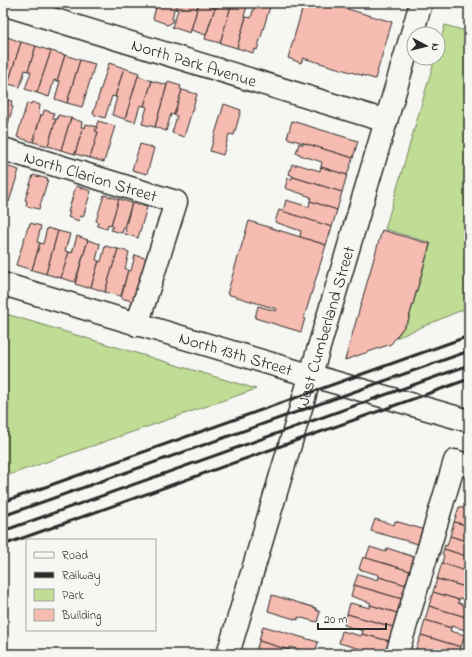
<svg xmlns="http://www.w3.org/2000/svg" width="472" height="657" font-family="'Indie Flower',sans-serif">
	<rect width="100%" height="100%" fill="#f6f6f2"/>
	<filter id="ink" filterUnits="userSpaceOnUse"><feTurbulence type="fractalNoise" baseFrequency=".025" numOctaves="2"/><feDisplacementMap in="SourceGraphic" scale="8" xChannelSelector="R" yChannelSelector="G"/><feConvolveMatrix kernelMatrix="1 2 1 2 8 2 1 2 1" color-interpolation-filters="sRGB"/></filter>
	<g filter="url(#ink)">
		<g fill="#bfdd94" stroke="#758460">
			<polygon points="445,25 469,32 469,307 396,338 408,322 431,243 385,229 435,58 438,58 438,49"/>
			<polygon points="3,313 256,389 3,477"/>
		</g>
		<g fill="#f7bcb1" stroke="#2b2b2b">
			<polygon points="157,3 178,3 176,9 174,9 172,18 173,21 170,24 166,25 164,23 153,19"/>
			<polygon points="178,3 199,3 190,33 172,27 178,10 176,9"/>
			<polygon points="199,3 213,3 212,7 215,8 206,35 191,30"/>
			<polygon points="218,3 232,3 220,43 205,39 215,8 216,9"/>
			<polygon points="232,3 248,3 244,16 246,17 237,48 220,43"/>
			<polygon points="255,3 271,3 257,50 254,49 253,53 237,48 246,17 251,18"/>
			<polygon points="304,3 327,3 392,22 375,79 303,58 301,63 288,58"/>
			<polygon points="3,33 6,34 3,49"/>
			<polygon points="7,37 21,42 8,84 3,82 3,49"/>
			<polygon points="21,42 36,46 28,71 25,70 20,87 8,84"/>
			<polygon points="36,46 51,51 37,93 25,89 31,72 28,71"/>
			<polygon points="51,51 65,55 57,81 54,80 49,97 37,93"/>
			<polygon points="65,55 80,60 67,103 55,99 60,81 57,81"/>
			<polygon points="80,60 95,64 82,107 67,103"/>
			<polygon points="109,63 124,68 115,97 112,96 105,118 93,114"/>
			<polygon points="124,68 139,73 125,119 112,115 117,97 115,97"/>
			<polygon points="138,76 152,81 144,106 140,105 135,122 125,119"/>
			<polygon points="152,81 167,85 155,127 142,124 147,107 144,106"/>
			<polygon points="168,82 181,86 180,89 182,90 174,115 171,114 166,131 155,127"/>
			<polygon points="182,90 197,94 184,137 172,133 177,116 174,115"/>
			<polygon points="3,99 12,101 11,106 13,107 5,134 3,133"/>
			<polygon points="32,102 40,105 39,114 41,115 33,142 17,137 27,103 31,104"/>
			<polygon points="224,104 241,110 234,135 229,134 223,155 210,151"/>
			<polygon points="44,110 54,113 53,119 56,119 48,146 33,142 41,115 43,115"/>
			<polygon points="58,115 71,118 61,150 48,146 56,119 57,120"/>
			<polygon points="71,118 82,122 81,127 83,127 75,154 61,150"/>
			<polygon points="98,121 115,126 104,162 90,158 98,132 95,131"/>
			<polygon points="292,121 358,141 353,158 287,138"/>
			<polygon points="86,124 97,127 95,131 98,132 90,158 75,154 83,127 85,128"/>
			<polygon points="299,143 303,145 304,143 353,158 347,175 321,167 322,162 300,155 300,154 296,153"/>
			<polygon points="140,144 154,148 147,174 132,170"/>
			<polygon points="292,164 296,166 296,164 320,171 321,167 347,175 342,192 293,177 293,176 289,174"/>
			<polygon points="6,166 19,170 9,202 3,200 3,175"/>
			<polygon points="33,175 48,179 39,209 26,206 27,201 25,200"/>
			<polygon points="293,177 342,192 337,210 310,201 311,197 285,188 288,178 292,179"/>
			<polygon points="76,186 91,191 83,217 80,216 79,221 68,217 70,212 68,212"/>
			<polygon points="104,195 119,199 111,225 108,224 107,229 97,226 98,222 96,221"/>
			<polygon points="119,199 132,203 122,233 111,230 113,226 111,225"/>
			<polygon points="286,200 309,207 310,201 337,210 332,227 283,212"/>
			<polygon points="132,203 147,207 138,238 125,234 126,230 125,229"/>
			<polygon points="279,210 332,227 326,245 300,237 301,231 275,222"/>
			<polygon points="249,221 326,245 304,318 305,318 301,332 255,318 258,306 276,311 277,309 227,294"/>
			<polygon points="30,223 41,226 37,242 40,243 32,270 16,265 28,227 29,227"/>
			<polygon points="47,228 58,231 46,274 32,270 40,243 43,244"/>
			<polygon points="382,230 430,244 408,321 391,344 345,360"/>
			<polygon points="58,231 70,234 65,251 69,252 61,278 46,274"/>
			<polygon points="77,236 88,240 75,282 61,278 69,252 72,253"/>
			<polygon points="88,240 100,244 96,260 99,261 91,287 88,287 88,288 75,284"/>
			<polygon points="105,246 118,249 105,292 91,287 99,261 101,262"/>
			<polygon points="118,249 129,252 125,269 128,270 121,296 105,292"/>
			<polygon points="135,255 148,259 136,302 121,298 128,270 131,271"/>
			<polygon points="459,507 469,510 469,526 454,522"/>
			<polygon points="375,519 394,525 395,521 422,529 418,544 371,531"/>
			<polygon points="454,522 469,526 469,542 450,536"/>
			<polygon points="450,536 469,542 469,557 444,549 445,545 447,546"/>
			<polygon points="370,547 386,552 387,548 414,557 410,571 366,558"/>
			<polygon points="444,549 469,557 468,572 442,563 444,555 442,554"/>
			<polygon points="363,557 410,571 406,585 379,577 379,575 359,569"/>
			<polygon points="442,563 468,572 467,575 469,576 469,588 437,579"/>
			<polygon points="358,574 378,580 379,577 406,585 402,599 354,585"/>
			<polygon points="437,579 469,588 469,600 460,598 459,600 433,592"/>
			<polygon points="354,585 402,599 397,613 370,605 371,603 351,596"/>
			<polygon points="433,592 459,600 458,603 469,606 469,618 429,606"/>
			<polygon points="272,595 316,608 316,610 320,612 317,622 298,617 298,620 268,611"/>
			<polygon points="350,603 370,608 370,605 397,613 393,627 347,614"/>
			<polygon points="429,606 469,618 466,630 451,626 451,628 425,620"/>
			<polygon points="347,614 393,627 389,641 362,634 363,631 344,625"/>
			<polygon points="425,620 451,628 450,631 465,635 461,647 421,635"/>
			<polygon points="263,626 318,642 315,654 289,647 289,650 259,641"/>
			<polygon points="342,631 361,636 362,634 389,641 385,654 380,654 339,643"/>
			<polygon points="421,635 461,647 459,654 434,654 416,649"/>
			<polygon points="259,641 289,650 288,653 293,654 255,654"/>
			<polygon points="416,649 434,654 415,654"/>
		</g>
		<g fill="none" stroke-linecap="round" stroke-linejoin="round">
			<g stroke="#2b2b2b" stroke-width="25">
				<g id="minor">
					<path id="s1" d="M3,4L386,121"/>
					<path id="s2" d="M3,149L176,202L137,325"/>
					<path id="s3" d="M3,284L292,370L469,421"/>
					<path id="s4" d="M228,654L421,3"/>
					<polyline points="397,654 455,461 469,466"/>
				</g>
			</g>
			<use href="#minor" stroke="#f6f6f2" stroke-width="22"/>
			<g stroke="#2b2b2b" stroke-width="3">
				<polyline points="3,502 469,336"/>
				<polyline points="3,516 469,351"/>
				<polyline points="3,531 469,365"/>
				<polyline points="3,545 469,379"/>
			</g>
		</g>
	</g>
	<g text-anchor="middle" stroke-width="3" stroke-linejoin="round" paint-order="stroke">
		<g font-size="17" fill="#2b2b2b" stroke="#f6f6f2">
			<text dy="6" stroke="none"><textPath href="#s1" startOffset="200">North Park Avenue</textPath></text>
			<text dy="6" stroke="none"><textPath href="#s2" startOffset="92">North Clarion Street</textPath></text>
			<text dy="6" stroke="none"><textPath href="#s4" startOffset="340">West Cumberland Street</textPath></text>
			<text dy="6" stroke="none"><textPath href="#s3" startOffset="243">North 13th Street</textPath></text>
		</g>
	</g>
	<rect width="472" height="657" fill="none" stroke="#f6f6f2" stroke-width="16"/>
	<rect x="8" y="8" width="456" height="641" fill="none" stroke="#2b2b2b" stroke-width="1.5" filter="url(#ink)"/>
	<rect x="26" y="539" width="130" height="92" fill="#f6f6f2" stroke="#a5a5a2"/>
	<rect x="34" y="552" width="20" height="6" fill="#f6f6f2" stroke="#a5a5a2"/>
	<text x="62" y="559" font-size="12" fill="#2b2b2b">Road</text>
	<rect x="34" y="572" width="20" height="6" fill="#2b2b2b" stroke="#a5a5a2"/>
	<text x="62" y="579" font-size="12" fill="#2b2b2b">Railway</text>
	<rect x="34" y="589" width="20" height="12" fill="#bfdd94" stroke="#a5a5a2"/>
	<text x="62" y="599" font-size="12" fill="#2b2b2b">Park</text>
	<rect x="34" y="609" width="20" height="12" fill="#f7bcb1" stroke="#a5a5a2"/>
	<text x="62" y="619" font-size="12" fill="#2b2b2b">Building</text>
	<g transform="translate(426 46) rotate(97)"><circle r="19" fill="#f6f6f2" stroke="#a5a5a2"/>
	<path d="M0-3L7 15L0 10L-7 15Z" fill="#2b2b2b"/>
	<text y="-6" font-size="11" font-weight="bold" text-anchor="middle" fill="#2b2b2b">N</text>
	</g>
	<path d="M318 623v6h68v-6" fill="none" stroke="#2b2b2b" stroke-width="2"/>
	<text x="324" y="623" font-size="12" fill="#2b2b2b" stroke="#f6f6f2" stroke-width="3" paint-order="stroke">20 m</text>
</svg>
